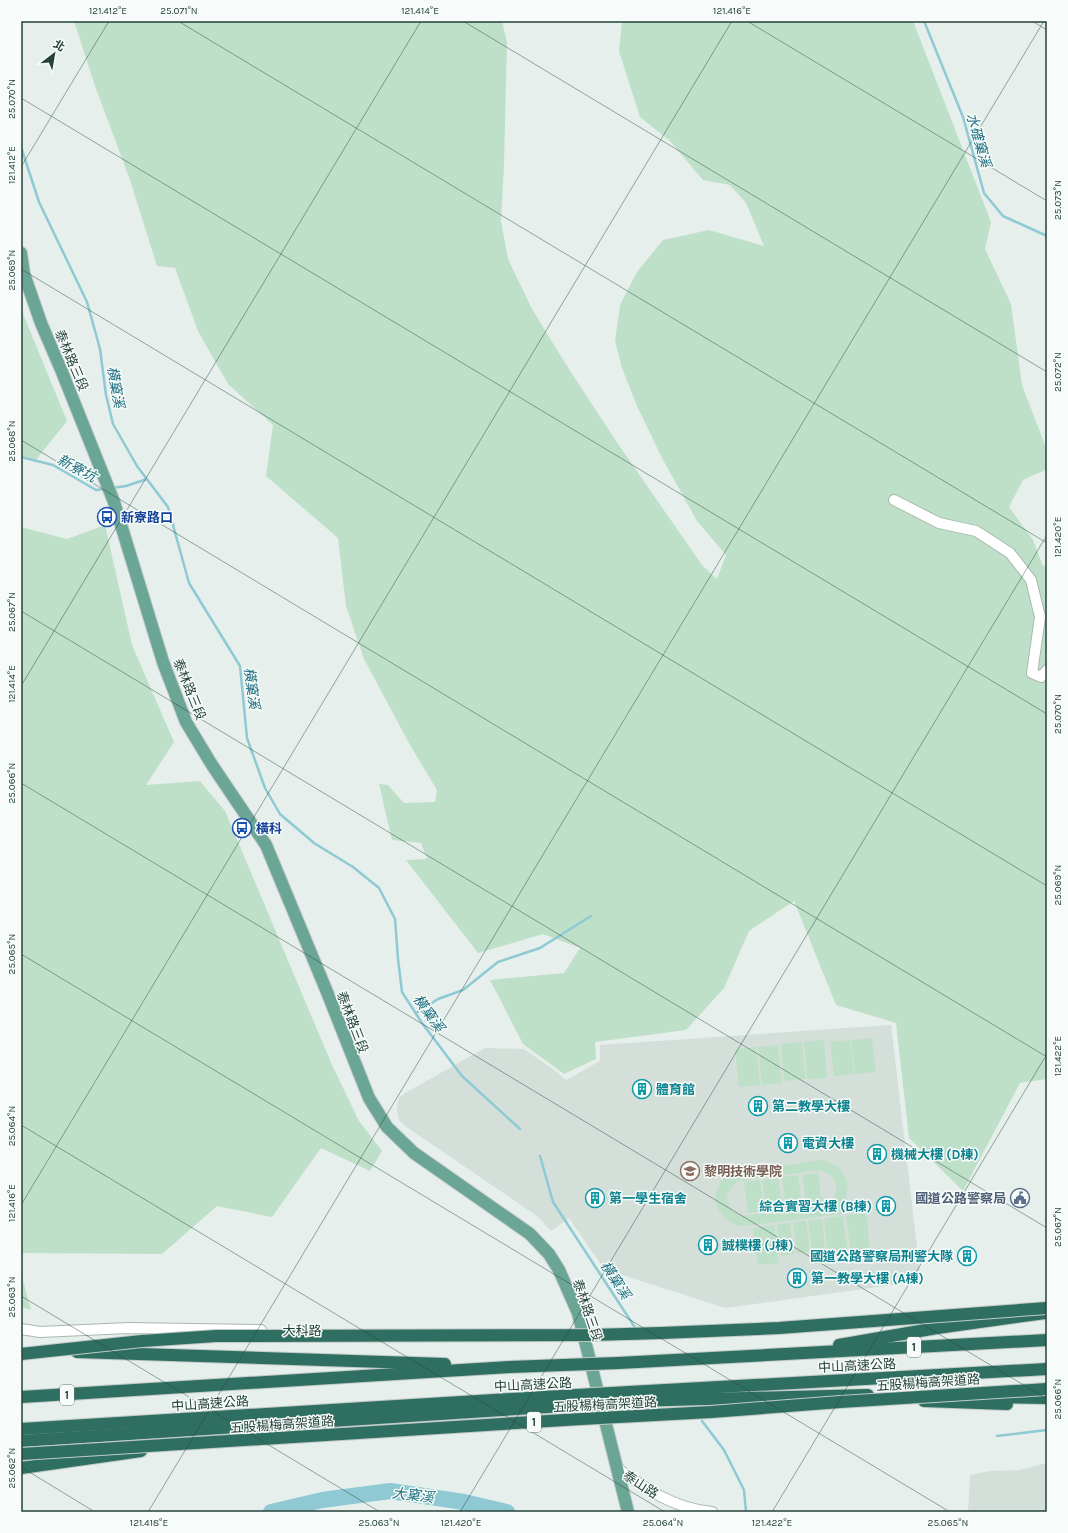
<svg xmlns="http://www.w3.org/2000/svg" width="1068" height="1533" font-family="Karla,'Noto Sans TC',sans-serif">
	<rect width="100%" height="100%" fill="#e6efeb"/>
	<g fill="#d4dfda">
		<polygon points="891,1025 921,1281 725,1308 604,1269 569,1218 551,1231 537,1216 405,1126 399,1120 397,1111 397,1105 399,1098 405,1093 485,1048 524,1049 557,1072 566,1080 600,1061 600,1045"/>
		<polygon points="1047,1463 1047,1512 968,1512 970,1475 990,1471 1019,1470"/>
	</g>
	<g fill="#bfe0c8" fill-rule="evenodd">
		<polygon points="74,21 502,21 507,42 504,165 501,221 508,259 532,309 567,366 616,441 702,565 717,579 726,555 697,521 662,458 637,406 622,368 615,341 620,305 637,272 663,240 709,230 764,246 746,203 730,185 703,180 670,141 640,117 619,51 622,21 913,21 991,222 985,249 1011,304 1022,385 1047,450 1047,469 1023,480 1009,507 1033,540 1043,566 1047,565 1047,1079 1020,1083 963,1191 909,1138 896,1023 836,1005 794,901 749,931 724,988 686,1030 595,1042 596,1059 564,1074 523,1044 490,980 564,973 580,948 543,934 478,953 406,860 427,859 421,843 392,840 379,784 388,785 404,803 435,802 437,790 410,745 364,659 346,606 338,538 266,476 273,425 228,384 198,331 175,268 157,266 130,180 95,86"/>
		<polygon points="21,309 67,421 35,461 21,456"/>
		<polygon points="105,525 132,645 174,742 146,785 200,781 225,811 332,1065 359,1121 382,1151 370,1171 321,1148 272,1217 217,1206 162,1254 21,1253 21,527 67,539"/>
		<polygon points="872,1038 876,1072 855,1074 851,1040"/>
		<polygon points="824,1040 827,1078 807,1079 804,1042"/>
		<polygon points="850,1040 854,1074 834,1076 830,1042"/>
		<polygon points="802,1042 805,1079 784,1081 781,1044"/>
		<polygon points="778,1045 782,1083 762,1085 758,1047"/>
		<polygon points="756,1047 760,1085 739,1087 735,1049"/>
		<path d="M821,1160C844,1164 853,1181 844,1203L864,1200L865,1211L743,1226C723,1224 709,1204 719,1185C722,1179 728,1176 733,1173ZM819,1170C840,1174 843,1196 823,1205L743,1216C723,1210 722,1190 740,1181Z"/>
		<polygon points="818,1173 822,1204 806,1206 802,1175"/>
		<polygon points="798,1175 802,1206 786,1208 782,1177"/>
		<polygon points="778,1178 783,1209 767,1211 762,1180"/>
		<polygon points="760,1180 764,1211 748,1213 744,1182"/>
		<polygon points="866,1212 870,1251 851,1253 846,1215"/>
		<polygon points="843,1216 848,1254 828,1256 824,1218"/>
		<polygon points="822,1219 825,1250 812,1252 808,1220"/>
		<polygon points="806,1221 810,1252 797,1253 793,1222"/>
		<polygon points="790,1223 794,1254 781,1256 777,1224"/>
		<polygon points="774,1225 779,1263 758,1265 753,1228"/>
		<polygon points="21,1273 31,1310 21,1307"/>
	</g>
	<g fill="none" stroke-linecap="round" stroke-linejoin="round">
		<g stroke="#8ec9d4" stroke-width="2.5">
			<polyline points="924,21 963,117 984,193 1003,216 1047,236"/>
			<polyline points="21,147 39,202 87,302 100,349 106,395 113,424 137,466 168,507 189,583 240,666 247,738 265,788 280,814 314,843 353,867 379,888 395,919 398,959 402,992 422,1023 462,1076 520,1129"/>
			<polyline points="21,457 53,465 96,490 105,489"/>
			<polyline points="112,488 126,486 147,479"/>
			<polyline points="416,1013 438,999 463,990 498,962 540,948 591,916"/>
			<polyline points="540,1156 553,1202 636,1329"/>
			<polyline points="702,1421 724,1450 744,1490 746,1512"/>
			<polyline points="997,1436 1047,1430"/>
			<polyline points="460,1512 464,1502"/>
		</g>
		<polyline stroke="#8ec9d4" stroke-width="16" points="271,1512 322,1500 390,1491 464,1502 507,1512"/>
		<g stroke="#a8b8b2" stroke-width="12">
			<g id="minor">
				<polyline points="894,500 939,523 976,531 1010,553 1031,580 1040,617 1032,673 1041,677 1047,670"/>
				<polyline points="21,1329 40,1332 129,1328 261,1330"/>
				<path d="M617,1468C646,1489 675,1509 712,1512"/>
			</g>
		</g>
		<g stroke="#c2cac8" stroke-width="14">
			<polyline id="major" points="21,253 24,274 41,323 62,372 114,502 163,662 186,722 212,765 266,845 327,992 369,1098 387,1127 414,1153 530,1234 549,1254 559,1270 578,1313 628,1512"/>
		</g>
		<g stroke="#c2cac8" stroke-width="14">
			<g id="highway">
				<polyline points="839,1345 937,1328 1045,1313"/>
				<polyline points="77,1352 445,1364"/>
				<polyline points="618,1363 1047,1340"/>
				<polyline points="629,1392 1047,1369"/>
				<polyline points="21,1397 510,1367 563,1365"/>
				<polyline points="996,1397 1047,1398"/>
				<polyline points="630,1401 868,1395"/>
				<polyline points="924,1401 1007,1404"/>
				<polyline points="21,1429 577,1395"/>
				<polyline points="21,1441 579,1405"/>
				<polyline points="21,1468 141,1451"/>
			</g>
		</g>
		<use href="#minor" stroke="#fff" stroke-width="10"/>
		<use href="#major" stroke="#6aa596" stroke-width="12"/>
		<use href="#highway" stroke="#2f6f62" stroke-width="12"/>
		<g stroke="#c2cac8" stroke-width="14" stroke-linecap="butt">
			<g id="highway-bridge">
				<polyline points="21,1354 142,1341 216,1336 591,1335 661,1333 779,1328 1047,1308"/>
				<polyline points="563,1365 618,1363"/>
				<polyline points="577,1395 629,1392"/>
				<polyline points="579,1405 630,1401"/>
				<polyline points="21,1454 581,1419 711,1412 840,1402 1047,1389"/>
			</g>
		</g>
		<use href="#highway-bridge" stroke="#2f6f62" stroke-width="12"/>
	</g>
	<path fill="none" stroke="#24423a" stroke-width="1" stroke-opacity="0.45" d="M178,21L1047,543M463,21L1047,372M747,21L1047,201M1032,21L1047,30M21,98L1047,714M21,167L109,21M21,269L1047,886M21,440L1047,1057M21,611L1047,1228M21,686L421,21M21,783L1047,1399M21,954L950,1512M21,1125L665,1512M21,1205L732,21M21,1296L380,1512M21,1467L95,1512M148,1512L1044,21M460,1512L1047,535M772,1512L1047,1054"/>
	<defs>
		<g id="bus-ring" transform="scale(1)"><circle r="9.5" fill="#f7fbf9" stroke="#1a4fb4" stroke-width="1.5"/><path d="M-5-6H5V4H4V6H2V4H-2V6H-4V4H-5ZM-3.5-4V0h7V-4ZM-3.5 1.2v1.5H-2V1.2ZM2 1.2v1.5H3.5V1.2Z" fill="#1a4fb4"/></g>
		<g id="building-ring" transform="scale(1)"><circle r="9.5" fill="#f7fbf9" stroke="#0f9aa8" stroke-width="1.5"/><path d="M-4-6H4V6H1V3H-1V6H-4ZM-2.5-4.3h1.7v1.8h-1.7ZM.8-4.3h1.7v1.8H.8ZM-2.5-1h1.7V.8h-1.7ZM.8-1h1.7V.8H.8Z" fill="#0f9aa8"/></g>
		<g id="university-ring" transform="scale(1)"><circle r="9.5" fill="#f7fbf9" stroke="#8d6e63" stroke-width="1.5"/><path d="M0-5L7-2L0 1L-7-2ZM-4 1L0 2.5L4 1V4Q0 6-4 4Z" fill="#8d6e63"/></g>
		<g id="civic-ring" transform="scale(1)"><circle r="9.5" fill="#f7fbf9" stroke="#5c6f8a" stroke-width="1.5"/><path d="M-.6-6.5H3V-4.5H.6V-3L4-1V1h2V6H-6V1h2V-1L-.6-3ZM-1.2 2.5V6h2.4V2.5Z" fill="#5c6f8a"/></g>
	</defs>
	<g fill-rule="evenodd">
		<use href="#bus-ring" x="107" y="517"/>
		<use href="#bus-ring" x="242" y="828"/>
		<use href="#building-ring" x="642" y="1089"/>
		<use href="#building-ring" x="758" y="1106"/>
		<use href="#building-ring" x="788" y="1143"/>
		<use href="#building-ring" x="877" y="1154"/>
		<use href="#university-ring" x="690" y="1171"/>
		<use href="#building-ring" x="595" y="1198"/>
		<use href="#civic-ring" x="1020" y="1198"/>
		<use href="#building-ring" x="886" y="1206"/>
		<use href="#building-ring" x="708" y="1245"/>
		<use href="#building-ring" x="967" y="1256"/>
		<use href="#building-ring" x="797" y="1278"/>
	</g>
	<g text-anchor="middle" stroke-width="3" stroke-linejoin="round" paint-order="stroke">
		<g fill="#f7fbf9" stroke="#637a73" stroke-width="1">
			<rect x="907" y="1337" width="14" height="20" rx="3"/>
			<rect x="60" y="1385" width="14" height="20" rx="3"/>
			<rect x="527" y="1412" width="14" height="20" rx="3"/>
		</g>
		<g font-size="12" font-weight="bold" fill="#24423a">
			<text x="914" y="1351">1</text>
			<text x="67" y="1399">1</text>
			<text x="534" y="1426">1</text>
		</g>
		<g font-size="13" fill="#24423a" stroke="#f7fbf9">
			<text transform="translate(72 360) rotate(67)" y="5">泰林路三段</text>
			<text transform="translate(190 689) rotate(68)" y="5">泰林路三段</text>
			<text transform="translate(353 1022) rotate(69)" y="5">泰林路三段</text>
			<text transform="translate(588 1310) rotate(71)" y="5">泰林路三段</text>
			<text x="302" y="1335">大科路</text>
			<text transform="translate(857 1365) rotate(-3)" y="5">中山高速公路</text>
			<text transform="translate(928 1382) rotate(-4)" y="5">五股楊梅高架道路</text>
			<text transform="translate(533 1384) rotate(-3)" y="5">中山高速公路</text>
			<text transform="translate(210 1403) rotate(-4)" y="5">中山高速公路</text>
			<text transform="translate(605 1404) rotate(-3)" y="5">五股楊梅高架道路</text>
			<text transform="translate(282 1424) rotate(-4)" y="5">五股楊梅高架道路</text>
			<text transform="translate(641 1484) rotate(33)" y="5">泰山路</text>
		</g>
		<g font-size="13" font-weight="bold" fill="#164399" stroke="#f7fbf9" text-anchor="start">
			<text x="121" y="522">新寮路口</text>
			<text x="256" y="833">橫科</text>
		</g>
		<g font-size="13" font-weight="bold" fill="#0d838f" stroke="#f7fbf9" text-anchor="start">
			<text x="656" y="1094">體育館</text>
			<text x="772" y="1111">第二教學大樓</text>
			<text x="802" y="1148">電資大樓</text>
			<text x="891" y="1159">機械大樓 (D棟)</text>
			<text x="609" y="1203">第一學生宿舍</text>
			<text x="872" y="1211" text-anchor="end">綜合實習大樓 (B棟)</text>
			<text x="722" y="1250">誠樸樓 (J棟)</text>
			<text x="953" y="1261" text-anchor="end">國道公路警察局刑警大隊</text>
			<text x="811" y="1283">第一教學大樓 (A棟)</text>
		</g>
		<g font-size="13" font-weight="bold" fill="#785e54" stroke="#f7fbf9" text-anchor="start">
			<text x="704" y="1176">黎明技術學院</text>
		</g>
		<g font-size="13" font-weight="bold" fill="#4e5e75" stroke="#f7fbf9" text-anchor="end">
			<text x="1006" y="1203">國道公路警察局</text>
		</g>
		<g font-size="14" font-style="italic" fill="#1c6f80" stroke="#f7fbf9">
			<text transform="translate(979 140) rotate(74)" y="5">水確窠溪</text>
			<text transform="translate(116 387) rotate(80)" y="5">橫窠溪</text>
			<text transform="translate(77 468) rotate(28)" y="5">新寮坑</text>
			<text transform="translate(252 688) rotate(82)" y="5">橫窠溪</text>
			<text transform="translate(429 1013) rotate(55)" y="5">橫窠溪</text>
			<text transform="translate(616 1280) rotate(57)" y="5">橫窠溪</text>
			<text transform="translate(413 1495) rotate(7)" y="5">大窠溪</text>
		</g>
	</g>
	<rect width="1068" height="1533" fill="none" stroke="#f7fbf9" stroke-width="44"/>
	<g transform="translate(54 54) rotate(31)" stroke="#f7fbf9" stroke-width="3" paint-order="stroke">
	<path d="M0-3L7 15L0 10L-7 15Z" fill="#24423a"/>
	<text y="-6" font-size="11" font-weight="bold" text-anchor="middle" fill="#24423a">北</text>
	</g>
	<rect x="22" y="22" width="1024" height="1489" fill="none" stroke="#24423a" stroke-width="1.5"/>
	<g font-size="10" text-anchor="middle" fill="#24423a">
		<text x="108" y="14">121.412°E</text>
		<text x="179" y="14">25.071°N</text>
		<text x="420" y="14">121.414°E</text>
		<text x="732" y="14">121.416°E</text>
		<text transform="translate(11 99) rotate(-90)" y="4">25.070°N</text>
		<text transform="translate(11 165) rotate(-90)" y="4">121.412°E</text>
		<text transform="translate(1057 200) rotate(-90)" y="4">25.073°N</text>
		<text transform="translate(11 270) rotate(-90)" y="4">25.069°N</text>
		<text transform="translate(1057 372) rotate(-90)" y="4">25.072°N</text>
		<text transform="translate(11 441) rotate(-90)" y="4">25.068°N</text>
		<text transform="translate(1057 537) rotate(-90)" y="4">121.420°E</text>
		<text transform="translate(11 612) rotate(-90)" y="4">25.067°N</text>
		<text transform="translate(11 684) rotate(-90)" y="4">121.414°E</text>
		<text transform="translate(1057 714) rotate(-90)" y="4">25.070°N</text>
		<text transform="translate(11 783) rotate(-90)" y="4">25.066°N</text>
		<text transform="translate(1057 885) rotate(-90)" y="4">25.069°N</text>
		<text transform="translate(11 954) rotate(-90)" y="4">25.065°N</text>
		<text transform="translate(1057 1056) rotate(-90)" y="4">121.422°E</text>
		<text transform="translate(11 1126) rotate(-90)" y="4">25.064°N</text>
		<text transform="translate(11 1203) rotate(-90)" y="4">121.416°E</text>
		<text transform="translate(1057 1227) rotate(-90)" y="4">25.067°N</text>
		<text transform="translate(11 1297) rotate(-90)" y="4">25.063°N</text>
		<text transform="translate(1057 1399) rotate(-90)" y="4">25.066°N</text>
		<text transform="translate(11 1468) rotate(-90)" y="4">25.062°N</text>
		<text x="149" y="1526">121.418°E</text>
		<text x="379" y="1526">25.063°N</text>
		<text x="461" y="1526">121.420°E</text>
		<text x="663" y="1526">25.064°N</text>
		<text x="772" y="1526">121.422°E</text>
		<text x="948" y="1526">25.065°N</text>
	</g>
</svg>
